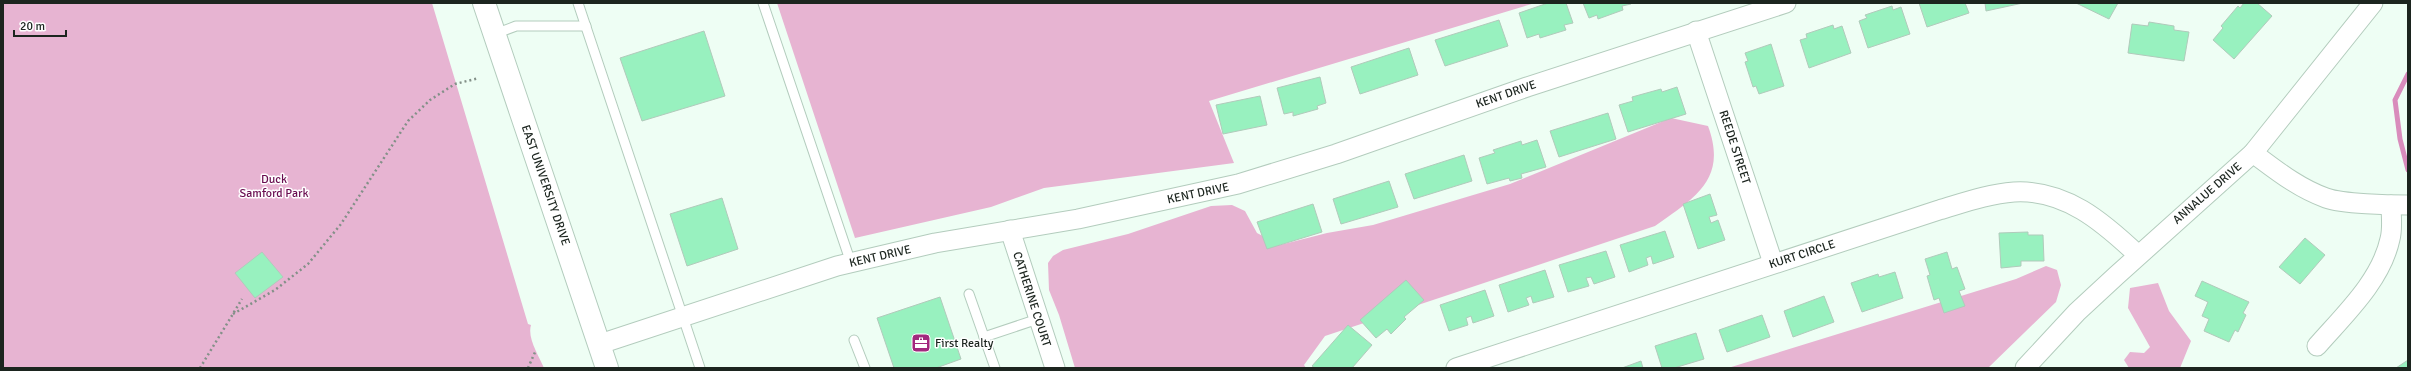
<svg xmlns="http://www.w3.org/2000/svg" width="2411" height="371" font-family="Signika,sans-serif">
	<rect width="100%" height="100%" fill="#eefef4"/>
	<g fill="#e7b4d2">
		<path d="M3,3H432L528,324L531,325C527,338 539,356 544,368H3Z"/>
		<polygon points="777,3 1535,3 1209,101 1234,163 1044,188 991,207 855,238"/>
		<path d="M1671,118L1708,126C1728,180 1694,198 1655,226L1325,336L1304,365L1306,368H1075L1059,315L1049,290L1048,263L1053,256L1063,250L1128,234L1211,206L1232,205L1245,211L1257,233L1280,245L1327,233L1373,225L1510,184Z"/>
		<polygon points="2046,266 2057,270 2061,285 2056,302 1988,368 1728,368 2016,279"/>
		<polygon points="2158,283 2169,311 2191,341 2180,368 2129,368 2124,360 2130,352 2144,353 2150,347 2128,308 2130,288"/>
	</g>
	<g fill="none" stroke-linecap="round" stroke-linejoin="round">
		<polyline stroke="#d98cbc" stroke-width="5" points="2408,74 2395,100 2400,139 2408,170"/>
	</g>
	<g fill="#98f1bf" stroke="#b1cabb">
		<polygon points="1548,3 1566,3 1573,23 1564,25 1566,30 1540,38 1539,34 1527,38 1519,13"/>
		<polygon points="1583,3 1630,3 1631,4 1622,6 1623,10 1598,19 1597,15 1589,18"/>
		<polygon points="1919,3 1965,3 1969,13 1927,27"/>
		<polygon points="1985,3 2023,3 1986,11"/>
		<polygon points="2076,3 2118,3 2109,19"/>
		<polygon points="2244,3 2257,3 2272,16 2234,59 2213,40 2223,28 2221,26 2238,6 2240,8"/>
		<polygon points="1892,6 1893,10 1901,7 1910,34 1868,48 1859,21 1867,18 1865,15"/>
		<polygon points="1499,20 1508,46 1445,66 1435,40"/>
		<polygon points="2149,22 2174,26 2174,30 2189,32 2184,61 2128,53 2132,24 2148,26"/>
		<polygon points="1833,25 1834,29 1842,26 1851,53 1809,68 1800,40 1807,38 1806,34"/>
		<polygon points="704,31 725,96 642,121 620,58"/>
		<polygon points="1771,44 1784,86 1759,94 1756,86 1753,87 1745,62 1748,61 1745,53"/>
		<polygon points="1409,48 1418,75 1360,94 1351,67"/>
		<polygon points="1320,77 1326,103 1317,106 1318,109 1293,116 1293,112 1284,114 1277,88"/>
		<polygon points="1677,87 1686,114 1628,132 1619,105 1633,101 1632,97 1661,89 1662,92"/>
		<polygon points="1260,96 1267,125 1223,134 1216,105"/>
		<polygon points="1608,113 1616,139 1559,157 1550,131"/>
		<polygon points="1537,140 1546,167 1521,174 1522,178 1510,181 1509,178 1487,184 1479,158 1495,153 1493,150 1521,141 1522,145"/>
		<polygon points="1464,155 1472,181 1414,199 1405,174"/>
		<polygon points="1389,181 1398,207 1341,224 1333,199"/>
		<polygon points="1710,194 1717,215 1709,217 1711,223 1718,220 1725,240 1698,249 1683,204"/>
		<polygon points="722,198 738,249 687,266 670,214"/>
		<polygon points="1313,204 1322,232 1267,249 1257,222"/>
		<polygon points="1665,231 1674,257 1653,264 1651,256 1646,258 1648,265 1629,272 1620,245"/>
		<polygon points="2028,232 2028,235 2043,235 2044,261 2021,261 2021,266 2001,268 1999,233"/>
		<polygon points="2305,238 2325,255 2300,284 2279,267"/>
		<polygon points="1606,251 1615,277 1594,284 1591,277 1586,278 1589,286 1568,292 1559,265"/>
		<polygon points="262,252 283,277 255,298 235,273"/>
		<polygon points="1947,252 1952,269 1957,267 1965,289 1959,291 1965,306 1944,313 1939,298 1934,300 1927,276 1930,275 1925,259"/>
		<polygon points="1545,270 1554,297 1533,303 1531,296 1526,298 1529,305 1508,312 1499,285"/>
		<polygon points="1895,272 1903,298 1862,312 1851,283 1878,274 1879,277"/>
		<polygon points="1406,280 1424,300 1404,317 1406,319 1391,334 1387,329 1376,338 1360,320"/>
		<polygon points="2202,281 2249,302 2243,313 2246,315 2238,332 2235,330 2229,342 2204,331 2209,319 2202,316 2208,302 2195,296"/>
		<polygon points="1485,290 1494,316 1473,323 1471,316 1466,318 1468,325 1449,331 1440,305"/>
		<polygon points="1824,296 1834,322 1793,337 1784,311"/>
		<polygon points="940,297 961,359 936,368 894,368 877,318"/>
		<polygon points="1762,315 1770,337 1727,352 1719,330"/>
		<polygon points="1348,325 1372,345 1352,368 1315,368 1312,366"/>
		<polygon points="1696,333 1704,359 1674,368 1662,368 1655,346"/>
		<polygon points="2408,360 2408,368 2396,368"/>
		<polygon points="1641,361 1643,368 1622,368"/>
	</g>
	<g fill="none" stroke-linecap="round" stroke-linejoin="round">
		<g stroke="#b3ccbd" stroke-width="11">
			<g id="lane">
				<polyline points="578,3 700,368"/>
				<polyline points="763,3 851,263"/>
				<polyline points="495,34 516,26 586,26"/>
				<polyline points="969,294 995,368"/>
				<polyline points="984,337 1038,319"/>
				<polyline points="854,340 865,368"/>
			</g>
		</g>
		<g stroke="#b3ccbd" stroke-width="21">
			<g id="street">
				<polyline points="1696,31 1773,263"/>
				<path d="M2253,153C2276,170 2298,188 2326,198C2342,204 2390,205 2408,205"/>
				<polyline points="1010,230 1055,368"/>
				<polyline points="600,344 837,266 935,243 1078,219 1238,184 1336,154 1527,87 1786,3"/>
				<path d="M2317,346C2344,315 2381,281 2390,239C2393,228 2391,216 2391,205"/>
				<path d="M1456,368L1939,210C1963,203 1988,194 2014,192C2065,189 2103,222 2138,255"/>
				<polyline points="2025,368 2077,312 2117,275 2253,153 2373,3"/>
			</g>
		</g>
		<g stroke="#b3ccbd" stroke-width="24">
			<polyline id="secondary" points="484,3 607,368"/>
		</g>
		<g stroke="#839088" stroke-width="2.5" stroke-dasharray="2 3" stroke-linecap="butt">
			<polyline points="233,314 275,290 308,264 341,224 408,121 430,100 455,84 479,78"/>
			<polyline points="200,368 242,299"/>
			<polyline points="528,368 536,350"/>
		</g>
		<use href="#lane" stroke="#fff" stroke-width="9"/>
		<use href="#street" stroke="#fff" stroke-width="19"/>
		<use href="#secondary" stroke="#fff" stroke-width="22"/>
	</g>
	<defs>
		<g id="office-square" transform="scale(1)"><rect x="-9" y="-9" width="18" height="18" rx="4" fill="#a2287e" stroke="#fff"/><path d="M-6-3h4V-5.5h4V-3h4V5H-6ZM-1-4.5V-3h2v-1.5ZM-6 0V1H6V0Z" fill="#fff"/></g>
	</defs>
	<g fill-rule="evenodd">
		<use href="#office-square" x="921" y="343"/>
	</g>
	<g text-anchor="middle" stroke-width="3" stroke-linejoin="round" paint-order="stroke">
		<g font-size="12" fill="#1c251f" stroke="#fff">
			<text transform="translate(1506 94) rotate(-19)" y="4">KENT DRIVE</text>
			<text transform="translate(1735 147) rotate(72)" y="4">REEDE STREET</text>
			<text transform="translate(546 185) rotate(71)" y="4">EAST UNIVERSITY DRIVE</text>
			<text transform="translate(1198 193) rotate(-12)" y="4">KENT DRIVE</text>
			<text transform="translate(2207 193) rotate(-41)" y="4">ANNALUE DRIVE</text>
			<text transform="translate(1802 254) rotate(-18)" y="4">KURT CIRCLE</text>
			<text transform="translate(880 256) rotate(-13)" y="4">KENT DRIVE</text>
			<text transform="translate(1032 299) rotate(72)" y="4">CATHERINE COURT</text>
		</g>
		<g font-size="12" fill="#690d50" stroke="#fff">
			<text x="274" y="183">Duck<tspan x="274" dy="14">Samford Park</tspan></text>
		</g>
		<g font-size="12" fill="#1c251f" stroke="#fff" text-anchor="start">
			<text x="935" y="347">First Realty</text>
		</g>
	</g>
	<rect width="2411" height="371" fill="none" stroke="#1c251f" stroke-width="8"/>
	<path d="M14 30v6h52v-6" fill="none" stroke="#1c251f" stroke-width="2"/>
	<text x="20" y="30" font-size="12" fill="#1c251f" stroke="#ffffff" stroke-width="3" paint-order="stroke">20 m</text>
</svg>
